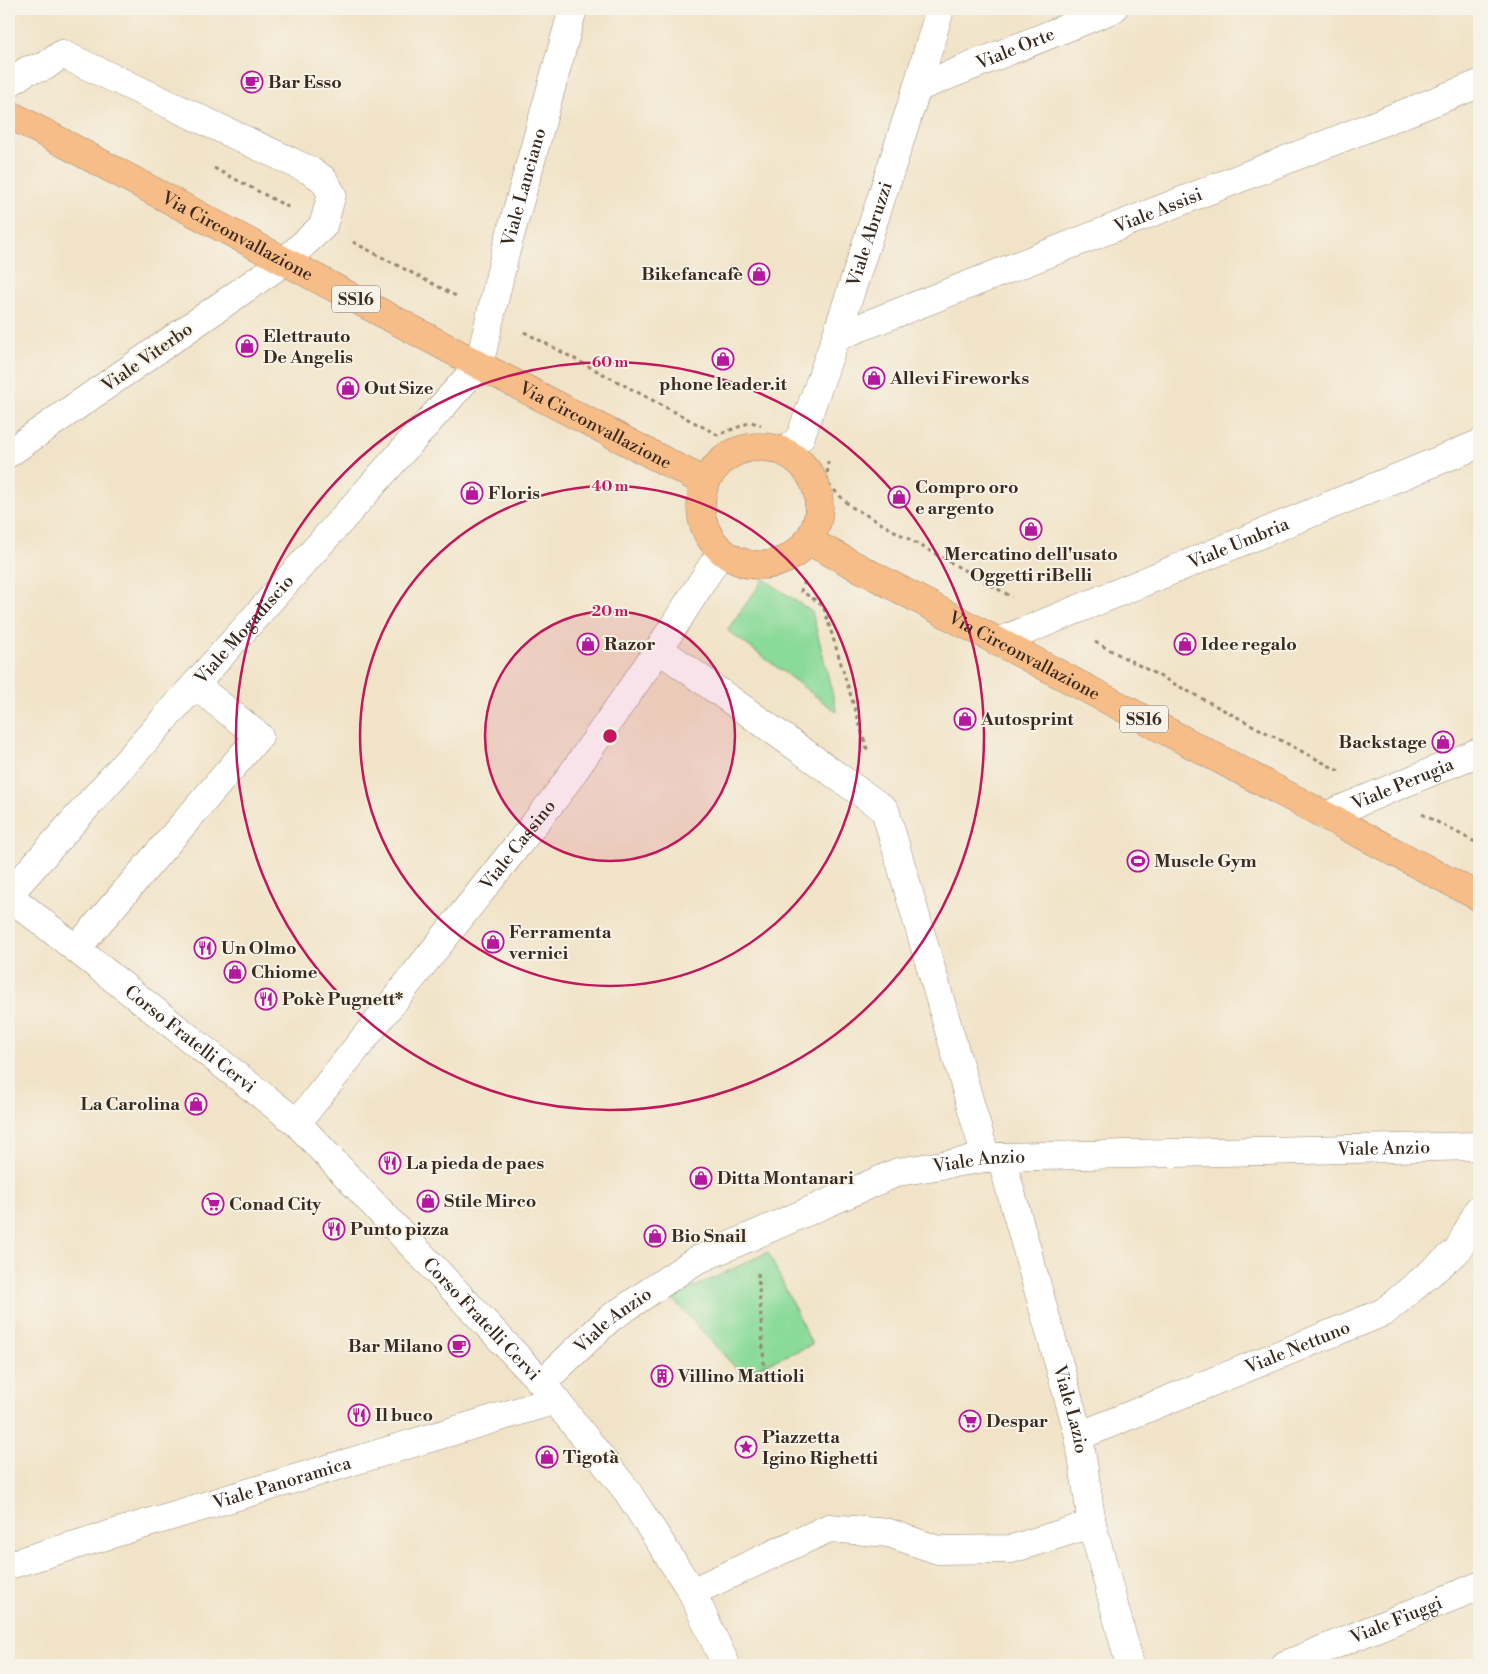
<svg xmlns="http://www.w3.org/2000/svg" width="1488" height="1674" font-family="'Libre Bodoni',serif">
	<rect width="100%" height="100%" fill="#f7f3e8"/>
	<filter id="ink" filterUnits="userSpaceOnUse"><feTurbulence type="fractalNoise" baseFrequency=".02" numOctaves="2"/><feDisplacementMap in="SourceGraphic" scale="10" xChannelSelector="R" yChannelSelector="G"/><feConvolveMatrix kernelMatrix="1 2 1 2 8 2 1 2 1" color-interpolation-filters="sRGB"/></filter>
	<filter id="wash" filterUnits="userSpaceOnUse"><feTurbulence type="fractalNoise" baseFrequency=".0096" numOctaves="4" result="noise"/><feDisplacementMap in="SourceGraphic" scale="20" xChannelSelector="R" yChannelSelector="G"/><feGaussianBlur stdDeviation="1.12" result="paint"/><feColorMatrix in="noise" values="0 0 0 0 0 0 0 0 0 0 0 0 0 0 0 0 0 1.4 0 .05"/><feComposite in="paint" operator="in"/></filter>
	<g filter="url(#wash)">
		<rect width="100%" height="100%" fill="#f1e3c7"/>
		<g fill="#8ada99" stroke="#62825c">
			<polygon points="764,579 812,612 837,712 727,630"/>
			<polygon points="768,1252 812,1345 741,1374 672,1298"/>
		</g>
	</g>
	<g filter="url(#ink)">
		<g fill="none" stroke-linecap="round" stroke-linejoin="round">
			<g stroke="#968672" stroke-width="29">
				<g id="minor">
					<polyline points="9,83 28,70 44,67 62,54 309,170 323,179 332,194 323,226 285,261 9,453"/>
					<path id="s1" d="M917,88L1113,9"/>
					<path id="s2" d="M836,337L1479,84"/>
					<path id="s3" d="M785,452L800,438L836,337L917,88L940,9"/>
					<path id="s4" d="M998,642L1479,444"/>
					<polyline points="659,649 885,810 986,1158"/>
					<path id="s5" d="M1325,816L1479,752"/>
					<path id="s6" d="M9,894L479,365L505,254L573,9"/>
					<path id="s7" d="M9,896L297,1123L542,1383L627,1491L692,1592L726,1665"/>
					<polyline points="77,948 259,736 195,685"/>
					<path id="s8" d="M297,1123L558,794L659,649L721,552"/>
					<path id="s9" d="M1001,1157L1079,1436L1092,1524L1130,1665"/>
					<path id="s10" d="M542,1383L609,1319L695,1261L898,1172L986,1158L1001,1157L1479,1146"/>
					<path id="s11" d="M1079,1436L1384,1312L1458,1250L1479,1209"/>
					<path id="s12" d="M9,1565L556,1400"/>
					<polyline points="692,1592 829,1528 889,1533 938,1550 1012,1549 1092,1524"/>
					<path id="s13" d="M1285,1665L1479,1586"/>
				</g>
			</g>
			<g stroke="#968672" stroke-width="29">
				<g id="major">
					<path id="s14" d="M9,114L479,365L705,482"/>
					<circle cx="760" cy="506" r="59"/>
					<path id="s15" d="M810,538L818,546L1479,897"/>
				</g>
			</g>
			<g stroke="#968672" stroke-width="3" stroke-dasharray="4 4" stroke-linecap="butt">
				<polyline points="214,168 290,208"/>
				<polyline points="353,242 458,297"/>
				<polyline points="524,332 718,435 751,422 761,425"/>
				<polyline points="828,461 827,483 850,506 1012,597"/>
				<polyline points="824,505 827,483"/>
				<polyline points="805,581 801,591 823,605 868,752"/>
				<polyline points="1095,642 1339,771"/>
				<polyline points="1422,814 1479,844"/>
				<polyline points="758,1273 764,1365"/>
			</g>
			<use href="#minor" stroke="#fff" stroke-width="28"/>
			<use href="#major" stroke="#f7bd88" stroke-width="28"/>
		</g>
	</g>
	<circle cx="610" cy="736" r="125" fill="#c2185b" fill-opacity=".12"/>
	<g fill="none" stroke="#c2185b" stroke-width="2.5">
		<circle cx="610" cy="736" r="125"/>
		<circle cx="610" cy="736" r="250"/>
		<circle cx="610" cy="736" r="374"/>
	</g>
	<defs>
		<g id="cafe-ring" transform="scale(1.125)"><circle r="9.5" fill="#f7f3e8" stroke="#b5179e" stroke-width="1.5"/><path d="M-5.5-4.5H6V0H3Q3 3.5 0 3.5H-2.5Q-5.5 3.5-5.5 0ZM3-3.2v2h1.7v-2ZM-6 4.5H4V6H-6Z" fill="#b5179e"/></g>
		<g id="shop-ring" transform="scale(1.125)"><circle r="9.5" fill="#f7f3e8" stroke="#b5179e" stroke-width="1.5"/><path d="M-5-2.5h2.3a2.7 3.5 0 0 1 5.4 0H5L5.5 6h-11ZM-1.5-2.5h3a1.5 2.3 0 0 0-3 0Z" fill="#b5179e"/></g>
		<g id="stadium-ring" transform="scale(1.125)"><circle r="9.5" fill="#f7f3e8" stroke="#b5179e" stroke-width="1.5"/><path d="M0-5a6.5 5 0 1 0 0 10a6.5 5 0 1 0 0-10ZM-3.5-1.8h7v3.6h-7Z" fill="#b5179e"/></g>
		<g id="restaurant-ring" transform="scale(1.125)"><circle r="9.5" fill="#f7f3e8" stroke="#b5179e" stroke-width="1.5"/><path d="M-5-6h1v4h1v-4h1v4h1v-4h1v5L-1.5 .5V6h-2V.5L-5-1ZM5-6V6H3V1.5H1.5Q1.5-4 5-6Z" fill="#b5179e"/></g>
		<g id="supermarket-ring" transform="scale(1.125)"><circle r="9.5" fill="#f7f3e8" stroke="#b5179e" stroke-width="1.5"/><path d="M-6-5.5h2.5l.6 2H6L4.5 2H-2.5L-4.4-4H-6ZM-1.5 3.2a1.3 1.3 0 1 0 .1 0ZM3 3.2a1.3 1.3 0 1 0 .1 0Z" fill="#b5179e"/></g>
		<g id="building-ring" transform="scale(1.125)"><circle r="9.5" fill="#f7f3e8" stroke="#b5179e" stroke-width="1.5"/><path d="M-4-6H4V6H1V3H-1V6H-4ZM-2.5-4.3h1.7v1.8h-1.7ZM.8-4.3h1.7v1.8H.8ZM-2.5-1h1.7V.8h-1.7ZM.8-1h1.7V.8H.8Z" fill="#b5179e"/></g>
		<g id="sight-ring" transform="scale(1.125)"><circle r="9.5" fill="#f7f3e8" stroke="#b5179e" stroke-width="1.5"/><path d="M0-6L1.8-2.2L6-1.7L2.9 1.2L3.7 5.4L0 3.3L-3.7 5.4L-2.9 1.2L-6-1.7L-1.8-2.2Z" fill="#b5179e"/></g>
	</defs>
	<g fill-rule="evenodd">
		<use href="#cafe-ring" x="252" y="82"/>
		<use href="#shop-ring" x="759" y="274"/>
		<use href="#shop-ring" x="247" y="346"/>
		<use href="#shop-ring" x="723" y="359"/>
		<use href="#shop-ring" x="874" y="378"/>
		<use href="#shop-ring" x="348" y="388"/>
		<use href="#shop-ring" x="472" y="493"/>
		<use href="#shop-ring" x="899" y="497"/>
		<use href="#shop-ring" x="1031" y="529"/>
		<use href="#shop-ring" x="588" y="644"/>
		<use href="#shop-ring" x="1185" y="644"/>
		<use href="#shop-ring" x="965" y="719"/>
		<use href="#shop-ring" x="1443" y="742"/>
		<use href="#stadium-ring" x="1138" y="861"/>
		<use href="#shop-ring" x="493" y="942"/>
		<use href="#restaurant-ring" x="205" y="948"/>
		<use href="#shop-ring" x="235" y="972"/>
		<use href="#restaurant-ring" x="266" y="999"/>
		<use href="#shop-ring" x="196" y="1104"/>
		<use href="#restaurant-ring" x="390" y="1163"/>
		<use href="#shop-ring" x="701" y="1178"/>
		<use href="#shop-ring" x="428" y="1201"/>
		<use href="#supermarket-ring" x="213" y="1204"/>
		<use href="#restaurant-ring" x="334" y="1229"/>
		<use href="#shop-ring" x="655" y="1236"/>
		<use href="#cafe-ring" x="459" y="1346"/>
		<use href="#building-ring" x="662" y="1376"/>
		<use href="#restaurant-ring" x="359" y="1415"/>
		<use href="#supermarket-ring" x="970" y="1421"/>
		<use href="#sight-ring" x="746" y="1447"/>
		<use href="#shop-ring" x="547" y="1457"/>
	</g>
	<g text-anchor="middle" stroke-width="4" stroke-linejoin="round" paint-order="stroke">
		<g fill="#f7f3e8" stroke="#73665b" stroke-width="1">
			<rect x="332" y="285.5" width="48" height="27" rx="4"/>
			<rect x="1120" y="705.5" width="48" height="27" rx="4"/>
		</g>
		<g font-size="16" font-weight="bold" fill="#3b2a1e">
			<text x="356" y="305">SS16</text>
			<text x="1144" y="725">SS16</text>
		</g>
		<g font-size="18" fill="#3b2a1e" stroke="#f7f3e8">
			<text dy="6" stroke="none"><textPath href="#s1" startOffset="106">Viale Orte</textPath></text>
			<text dy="6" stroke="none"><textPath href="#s6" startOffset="891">Viale Lanciano</textPath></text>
			<text dy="6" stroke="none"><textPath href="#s2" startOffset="346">Viale Assisi</textPath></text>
			<text dy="6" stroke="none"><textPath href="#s3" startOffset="236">Viale Abruzzi</textPath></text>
			<text dy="6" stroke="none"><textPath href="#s14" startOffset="259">Via Circonvallazione</textPath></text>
			<text transform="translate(147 357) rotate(-35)" y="6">Viale Viterbo</text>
			<text dy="6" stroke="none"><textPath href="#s14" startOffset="664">Via Circonvallazione</textPath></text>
			<text dy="6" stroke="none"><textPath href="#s4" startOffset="260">Viale Umbria</textPath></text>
			<text dy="6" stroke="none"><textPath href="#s6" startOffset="354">Viale Mogadiscio</textPath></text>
			<text dy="6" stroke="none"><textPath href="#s15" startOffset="245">Via Circonvallazione</textPath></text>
			<text dy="6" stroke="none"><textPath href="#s5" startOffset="84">Viale Perugia</textPath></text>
			<text dy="6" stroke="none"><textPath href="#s8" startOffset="355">Viale Cassino</textPath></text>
			<text dy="6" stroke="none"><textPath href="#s7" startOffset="231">Corso Fratelli Cervi</textPath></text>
			<text dy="6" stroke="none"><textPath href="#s10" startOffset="905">Viale Anzio</textPath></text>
			<text dy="6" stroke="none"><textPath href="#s10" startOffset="500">Viale Anzio</textPath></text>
			<text dy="6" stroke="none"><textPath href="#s7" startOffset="636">Corso Fratelli Cervi</textPath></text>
			<text dy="6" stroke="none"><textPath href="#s10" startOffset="95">Viale Anzio</textPath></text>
			<text dy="6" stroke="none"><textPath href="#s11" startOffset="236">Viale Nettuno</textPath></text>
			<text dy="6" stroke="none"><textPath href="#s9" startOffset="262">Viale Lazio</textPath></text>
			<text dy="6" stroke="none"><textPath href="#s12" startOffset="285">Viale Panoramica</textPath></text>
			<text dy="6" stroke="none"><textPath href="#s13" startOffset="120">Viale Fiuggi</textPath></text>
		</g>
		<g font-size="18" font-weight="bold" fill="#3b2a1e" stroke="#f7f3e8" text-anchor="start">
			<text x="268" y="88">Bar Esso</text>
			<text x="743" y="280" text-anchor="end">Bikefancafè</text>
			<text x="263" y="342">Elettrauto<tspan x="263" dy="21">De Angelis</tspan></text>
			<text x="890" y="384">Allevi Fireworks</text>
			<text x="723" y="390" text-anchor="middle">phone leader.it</text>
			<text x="364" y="394">Out Size</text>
			<text x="915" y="493">Compro oro<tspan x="915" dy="21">e argento</tspan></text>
			<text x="488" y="499">Floris</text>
			<text x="1031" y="560" text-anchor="middle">Mercatino dell'usato<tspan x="1031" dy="21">Oggetti riBelli</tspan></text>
			<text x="604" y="650">Razor</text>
			<text x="1201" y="650">Idee regalo</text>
			<text x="981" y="725">Autosprint</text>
			<text x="1427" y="748" text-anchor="end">Backstage</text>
			<text x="1154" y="867">Muscle Gym</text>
			<text x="509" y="938">Ferramenta<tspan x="509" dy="21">vernici</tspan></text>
			<text x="221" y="954">Un Olmo</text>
			<text x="251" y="978">Chiome</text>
			<text x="282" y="1005">Pokè Pugnett*</text>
			<text x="180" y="1110" text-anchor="end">La Carolina</text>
			<text x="406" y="1169">La pieda de paes</text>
			<text x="717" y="1184">Ditta Montanari</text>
			<text x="444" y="1207">Stile Mirco</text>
			<text x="229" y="1210">Conad City</text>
			<text x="350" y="1235">Punto pizza</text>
			<text x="671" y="1242">Bio Snail</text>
			<text x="443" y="1352" text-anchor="end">Bar Milano</text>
			<text x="678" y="1382">Villino Mattioli</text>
			<text x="375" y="1421">Il buco</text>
			<text x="986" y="1427">Despar</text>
			<text x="762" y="1443">Piazzetta<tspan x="762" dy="21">Igino Righetti</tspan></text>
			<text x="563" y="1463">Tigotà</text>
		</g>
	</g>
	<circle cx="610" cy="736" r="8" fill="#c2185b" stroke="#f7f3e8" stroke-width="2.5"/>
	<g font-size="15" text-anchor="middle" font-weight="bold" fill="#c2185b" stroke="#f7f3e8" stroke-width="4" stroke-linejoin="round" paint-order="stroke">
		<text x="610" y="367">60 m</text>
		<text x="610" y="491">40 m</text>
		<text x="610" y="616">20 m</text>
	</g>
	<rect width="1488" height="1674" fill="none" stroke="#f7f3e8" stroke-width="30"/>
</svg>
